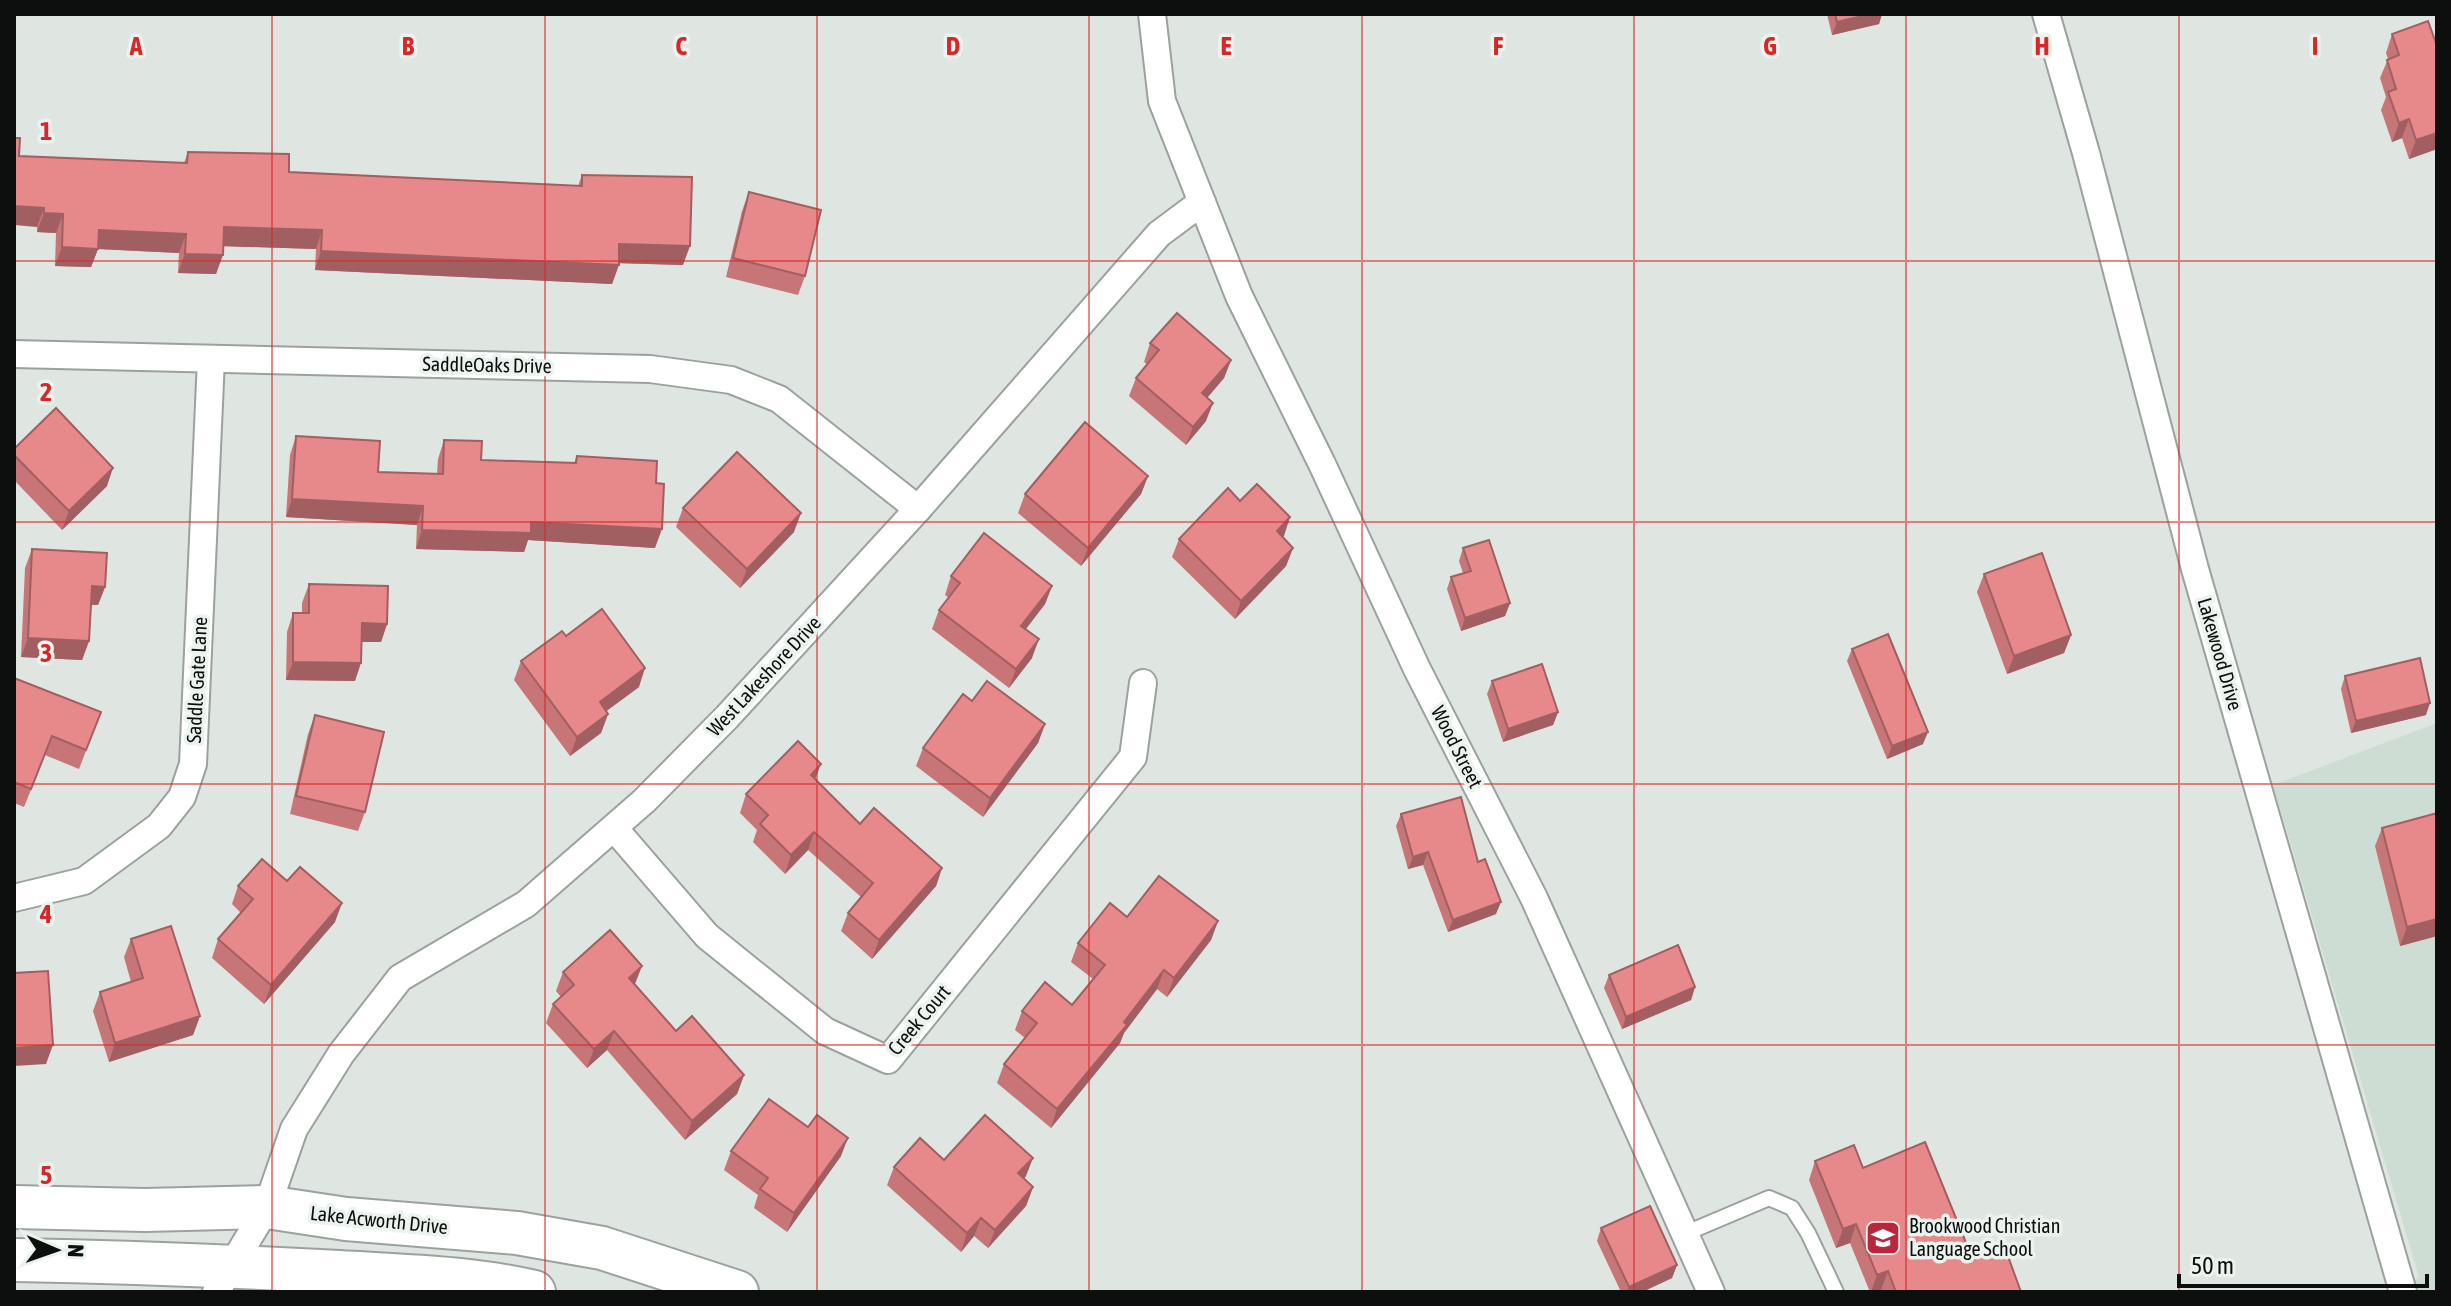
<svg xmlns="http://www.w3.org/2000/svg" width="2451" height="1306" font-family="'Asap Condensed',sans-serif">
	<rect width="100%" height="100%" fill="#dfe6e2"/>
	<polygon fill="#ceddd4" points="2437,723 2437,1292 2397,1292 2419,1277 2273,785"/>
	<g fill="none" stroke-linecap="round" stroke-linejoin="round">
		<g stroke="#9ba29e" stroke-width="18">
			<polyline id="lane" points="1684,1234 1769,1198 1792,1208 1808,1233 1836,1292"/>
		</g>
		<g stroke="#9ba29e" stroke-width="30">
			<g id="street">
				<polyline points="1152,14 1162,101 1239,296 1322,464 1417,669 1534,898 1711,1292"/>
				<polyline points="2046,14 2086,153 2195,569 2403,1292"/>
				<polyline points="14,354 650,369 731,380 779,399 918,509"/>
				<polyline points="614,828 707,936 825,1031 888,1060 1133,757 1143,683"/>
				<polyline points="14,898 84,881 159,826 182,797 193,764 211,359"/>
				<polyline points="216,1292 267,1207 294,1129 341,1054 400,978 526,904 644,801 727,717 918,509 1159,234 1202,202"/>
			</g>
		</g>
		<g stroke="#9ba29e" stroke-width="46">
			<g id="primary">
				<polyline points="14,1207 145,1210 267,1207 346,1219 517,1233 602,1248 737,1292"/>
				<path d="M14,1260C122,1262 231,1266 339,1272C404,1276 470,1277 534,1292"/>
			</g>
		</g>
		<use href="#lane" stroke="#fff" stroke-width="14"/>
		<use href="#street" stroke="#fff" stroke-width="26"/>
		<use href="#primary" stroke="#fff" stroke-width="42"/>
	</g>
	<g fill="#c77577">
		<polygon points="1827,14 1882,14 1879,24 1832,35"/>
		<polygon points="2392,34 2437,149 2409,159 2402,138 2392,142 2381,110 2386,97 2380,78 2388,59 2386,53"/>
		<polygon points="188,152 289,172 578,186 582,175 683,265 619,263 612,284 315,270 316,249 223,246 216,274 178,273 179,253 98,249 91,267 55,266 56,233 37,232 37,227 19,156 184,163"/>
		<polygon points="749,192 805,276 798,295 726,277 742,211"/>
		<polygon points="1150,343 1231,360 1224,378 1207,398 1206,421 1186,445 1129,396 1136,378 1147,364 1144,362"/>
		<polygon points="296,436 378,472 437,474 438,459 444,440 481,460 574,463 577,456 656,483 655,548 528,540 524,552 416,549 417,525 286,517 290,455"/>
		<polygon points="14,449 107,486 62,530 14,480"/>
		<polygon points="1148,476 1141,494 1081,566 1018,513 1025,494"/>
		<polygon points="1240,501 1290,517 1282,537 1293,548 1286,566 1235,619 1172,557 1179,539"/>
		<polygon points="683,508 794,532 740,588 676,527"/>
		<polygon points="1463,548 1510,603 1505,616 1461,631 1447,589 1451,577 1463,573 1459,561"/>
		<polygon points="32,549 105,587 98,605 91,605 89,641 82,660 21,657 25,568"/>
		<polygon points="1984,574 2071,635 2064,653 2007,674 1977,592"/>
		<polygon points="951,576 1052,586 1045,604 1026,629 1032,658 1009,688 932,629 939,610 949,598 945,595"/>
		<polygon points="309,584 387,624 381,642 362,642 355,681 286,680 287,632 293,613 302,613 302,603"/>
		<polygon points="566,636 639,687 606,711 608,714 601,733 570,756 514,680 521,661"/>
		<polygon points="1852,649 1923,744 1887,759 1847,661"/>
		<polygon points="2345,676 2426,715 2351,733 2341,689"/>
		<polygon points="14,678 101,712 79,769 45,755 24,807 14,803"/>
		<polygon points="1492,681 1558,712 1553,725 1503,742 1487,694"/>
		<polygon points="972,701 1045,724 1038,743 983,817 916,766 923,748"/>
		<polygon points="315,715 365,812 358,831 290,814 308,734"/>
		<polygon points="815,779 860,824 942,868 936,886 872,959 841,931 848,913 861,897 808,850 785,874 753,842 757,830 740,813 746,794"/>
		<polygon points="1401,814 1478,862 1496,914 1448,932 1423,865 1408,869 1396,826"/>
		<polygon points="2382,828 2437,936 2400,946 2375,846"/>
		<polygon points="287,881 335,922 264,1004 212,958 218,939 241,913 232,904 238,886"/>
		<polygon points="1127,917 1218,921 1211,940 1167,997 1157,989 1124,1033 1120,1043 1051,1128 997,1083 1004,1064 1025,1038 1015,1030 1022,1011 1072,1005 1093,979 1071,962 1078,943"/>
		<polygon points="131,939 200,1016 193,1035 109,1062 93,1011 100,992 131,982 124,957"/>
		<polygon points="563,972 676,1031 744,1075 737,1094 685,1140 607,1050 587,1068 546,1023 553,1004 561,997 556,991"/>
		<polygon points="1609,975 1695,987 1691,1000 1622,1029 1604,988"/>
		<polygon points="731,1151 841,1156 787,1232 754,1208 758,1195 724,1170"/>
		<polygon points="944,1160 1026,1176 1024,1178 1033,1187 1026,1206 988,1248 974,1236 961,1252 887,1185 894,1167"/>
		<polygon points="1815,1161 1863,1168 1973,1260 2021,1292 1882,1292 1881,1290 1876,1292 1870,1292 1850,1243 1836,1248 1809,1180"/>
		<polygon points="1601,1228 1677,1265 1672,1278 1642,1292 1621,1292 1597,1241"/>
	</g>
	<g fill="#a25f61">
		<polygon points="1871,14 1882,14 1879,24 1832,35 1837,22"/>
		<polygon points="2409,119 2402,138 2392,142 2399,123"/>
		<polygon points="2437,133 2437,149 2409,159 2416,140"/>
		<polygon points="14,206 44,208 37,227 14,225"/>
		<polygon points="44,213 63,214 56,233 37,232"/>
		<polygon points="224,227 322,230 316,249 217,246"/>
		<polygon points="99,230 186,234 179,253 98,249 91,267 55,266 62,247"/>
		<polygon points="619,244 690,246 683,265 612,263"/>
		<polygon points="321,251 619,265 612,284 315,270"/>
		<polygon points="185,254 223,255 216,274 178,273"/>
		<polygon points="1231,360 1224,378 1195,412 1202,393"/>
		<polygon points="1213,403 1206,421 1186,445 1193,427"/>
		<polygon points="113,468 107,486 62,530 69,511"/>
		<polygon points="1148,476 1141,494 1081,566 1088,548"/>
		<polygon points="292,499 423,506 417,525 286,517"/>
		<polygon points="801,513 794,532 740,588 747,569"/>
		<polygon points="1290,517 1284,536 1270,550 1277,531"/>
		<polygon points="531,522 662,529 655,548 528,540 524,552 416,549 422,530"/>
		<polygon points="1293,548 1286,566 1235,619 1241,601"/>
		<polygon points="92,586 105,587 98,605 85,604"/>
		<polygon points="1052,586 1045,604 1014,644 1021,626"/>
		<polygon points="1510,603 1505,616 1461,631 1465,618"/>
		<polygon points="362,623 387,624 381,642 355,642"/>
		<polygon points="2071,635 2064,653 2007,674 2014,656"/>
		<polygon points="28,638 89,641 82,660 21,657"/>
		<polygon points="1039,639 1032,658 1009,688 1016,669"/>
		<polygon points="293,662 361,663 355,681 286,680"/>
		<polygon points="645,668 639,687 593,721 600,702"/>
		<polygon points="2430,703 2426,715 2351,733 2356,721"/>
		<polygon points="1558,712 1553,725 1503,742 1508,729"/>
		<polygon points="608,714 601,733 570,756 577,737"/>
		<polygon points="1045,724 1038,743 983,817 990,798"/>
		<polygon points="1928,732 1923,744 1887,759 1892,746"/>
		<polygon points="821,764 814,782 811,775"/>
		<polygon points="814,832 808,850 785,874 791,855"/>
		<polygon points="1428,852 1423,865 1408,869 1413,857"/>
		<polygon points="942,868 936,886 872,959 879,940"/>
		<polygon points="1501,902 1496,914 1448,932 1453,920"/>
		<polygon points="342,903 335,922 264,1004 271,985"/>
		<polygon points="2437,919 2437,936 2400,946 2407,927"/>
		<polygon points="1218,921 1211,940 1167,997 1174,978"/>
		<polygon points="642,966 635,984 629,978"/>
		<polygon points="1164,970 1157,989 1124,1033 1120,1043 1051,1128 1057,1109"/>
		<polygon points="1695,987 1691,1000 1622,1029 1626,1017"/>
		<polygon points="200,1016 193,1035 109,1062 115,1043"/>
		<polygon points="614,1031 607,1050 587,1068 594,1049"/>
		<polygon points="53,1045 46,1064 14,1066 14,1048"/>
		<polygon points="744,1075 737,1094 685,1140 692,1121"/>
		<polygon points="848,1138 841,1156 787,1232 794,1213"/>
		<polygon points="1033,1158 1026,1176 1012,1192 1018,1173"/>
		<polygon points="1033,1187 1026,1206 988,1248 995,1230"/>
		<polygon points="981,1218 974,1236 961,1252 967,1233"/>
		<polygon points="1856,1224 1850,1243 1836,1248 1843,1229"/>
		<polygon points="1677,1265 1672,1278 1642,1292 1627,1292 1629,1287"/>
		<polygon points="1888,1271 1881,1290 1871,1292 1877,1275"/>
	</g>
	<g fill="#e7888a" stroke="#a25f61" stroke-width="2">
		<polygon points="1835,14 1871,14 1837,22"/>
		<polygon points="2428,21 2437,46 2437,133 2416,140 2409,119 2399,123 2388,92 2396,89 2387,60 2399,55 2392,34"/>
		<polygon points="14,138 20,138 19,156 187,163 188,152 289,154 289,172 582,186 582,175 692,177 690,246 619,244 619,265 321,251 322,230 224,227 223,255 185,254 186,234 99,230 98,249 62,247 63,214 44,213 44,208 14,206"/>
		<polygon points="749,192 821,210 805,276 733,258"/>
		<polygon points="1177,313 1231,360 1202,393 1213,403 1193,427 1136,378 1159,350 1150,343"/>
		<polygon points="56,408 113,468 69,511 14,455 14,449"/>
		<polygon points="1085,422 1148,476 1088,548 1025,494"/>
		<polygon points="296,436 380,441 378,472 443,474 444,440 482,441 481,460 576,463 577,456 657,461 656,483 664,484 662,529 531,522 531,533 422,530 423,506 292,499"/>
		<polygon points="737,452 801,513 747,569 683,508"/>
		<polygon points="1257,484 1290,517 1277,531 1293,548 1241,601 1179,539 1228,488 1240,501"/>
		<polygon points="984,533 1052,586 1021,626 1039,639 1016,669 939,610 960,583 951,576"/>
		<polygon points="1489,540 1510,603 1465,618 1451,577 1471,571 1463,548"/>
		<polygon points="32,549 107,553 105,587 92,586 89,641 28,638"/>
		<polygon points="2042,553 2071,635 2014,656 1984,574"/>
		<polygon points="309,584 388,586 387,624 362,623 361,663 293,662 293,613 309,613"/>
		<polygon points="602,609 645,668 600,702 608,714 577,737 521,661 562,631 566,636"/>
		<polygon points="1888,634 1928,732 1892,746 1852,649"/>
		<polygon points="2420,658 2430,703 2356,721 2345,676"/>
		<polygon points="1542,664 1558,712 1508,729 1492,681"/>
		<polygon points="14,678 101,712 86,750 52,736 31,789 14,782"/>
		<polygon points="987,681 1045,724 990,798 923,748 963,694 972,701"/>
		<polygon points="315,715 384,732 365,812 296,796"/>
		<polygon points="798,741 821,764 811,775 860,824 874,808 942,868 879,940 848,913 873,883 814,832 791,855 760,824 768,815 746,794"/>
		<polygon points="1461,797 1478,862 1485,859 1501,902 1453,920 1428,852 1413,857 1401,814"/>
		<polygon points="2437,813 2437,919 2407,927 2382,828"/>
		<polygon points="262,859 287,881 300,867 342,903 271,985 218,939 253,899 238,886"/>
		<polygon points="1159,876 1218,921 1174,978 1164,970 1124,1022 1127,1025 1057,1109 1004,1064 1037,1023 1022,1011 1045,982 1072,1005 1105,965 1078,943 1110,903 1127,917"/>
		<polygon points="171,926 200,1016 115,1043 100,992 143,978 131,939"/>
		<polygon points="610,930 642,966 629,978 676,1031 692,1016 744,1075 692,1121 614,1031 594,1049 553,1004 574,985 563,972"/>
		<polygon points="1678,945 1695,987 1626,1017 1609,975"/>
		<polygon points="48,971 53,1045 14,1048 14,973"/>
		<polygon points="769,1099 808,1127 817,1115 848,1138 794,1213 760,1189 768,1178 731,1151"/>
		<polygon points="985,1115 1033,1158 1018,1173 1033,1187 995,1230 981,1218 967,1233 894,1167 920,1138 944,1160"/>
		<polygon points="1925,1142 1973,1260 2005,1248 2021,1292 1896,1292 1888,1271 1877,1275 1856,1224 1843,1229 1815,1161 1854,1145 1863,1168"/>
		<polygon points="1650,1206 1677,1265 1629,1287 1601,1228"/>
	</g>
	<path fill="none" stroke="#d62828" stroke-width="2" stroke-opacity="0.55" d="M272,14V1292M545,14V1292M817,14V1292M1089,14V1292M1362,14V1292M1634,14V1292M1906,14V1292M2179,14V1292M14,261H2437M14,522H2437M14,784H2437M14,1045H2437"/>
	<defs>
		<g id="school-square" transform="scale(1.8)"><rect x="-9" y="-9" width="18" height="18" rx="4" fill="#b9273c" stroke="#ecf3ef"/><path d="M0-5L7-2L0 1L-7-2ZM-4 1L0 2.5L4 1V4Q0 6-4 4Z" fill="#fff"/></g>
	</defs>
	<g fill-rule="evenodd">
		<use href="#school-square" x="1883" y="1238"/>
	</g>
	<g text-anchor="middle" stroke-width="7" stroke-linejoin="round" paint-order="stroke">
		<g font-size="20" fill="#0c0f0d" stroke="#ecf3ef">
			<text transform="translate(487 365) rotate(1)" y="7">SaddleOaks Drive</text>
			<text transform="translate(2220 654) rotate(74)" y="7">Lakewood Drive</text>
			<text transform="translate(764 676) rotate(-47)" y="7">West Lakeshore Drive</text>
			<text transform="translate(197 680) rotate(-87)" y="7">Saddle Gate Lane</text>
			<text transform="translate(1457 747) rotate(63)" y="7">Wood Street</text>
			<text transform="translate(919 1020) rotate(-50)" y="7">Creek Court</text>
			<text transform="translate(379 1220) rotate(6)" y="7">Lake Acworth Drive</text>
		</g>
		<g font-size="20" fill="#0c0f0d" stroke="#ecf3ef" text-anchor="start">
			<text x="1909" y="1233">Brookwood Christian<tspan x="1909" dy="23">Language School</tspan></text>
		</g>
	</g>
	<g font-size="26" text-anchor="middle" font-weight="bold" fill="#d62828" stroke="#ecf3ef" stroke-width="7" stroke-linejoin="round" paint-order="stroke">
		<text x="136" y="55">A</text>
		<text x="408" y="55">B</text>
		<text x="681" y="55">C</text>
		<text x="953" y="55">D</text>
		<text x="1226" y="55">E</text>
		<text x="1498" y="55">F</text>
		<text x="1770" y="55">G</text>
		<text x="2042" y="55">H</text>
		<text x="2315" y="55">I</text>
		<text x="46" y="140">1</text>
		<text x="46" y="401">2</text>
		<text x="46" y="662">3</text>
		<text x="46" y="923">4</text>
		<text x="46" y="1184">5</text>
	</g>
	<rect width="2451" height="1306" fill="none" stroke="#0c0f0d" stroke-width="32"/>
	<g transform="translate(56 1250) rotate(92)" stroke="#ecf3ef" stroke-width="6" paint-order="stroke">
	<path d="M0-6L14 30L0 20L-14 30Z" fill="#0c0f0d"/>
	<text y="-12" font-size="22" font-weight="bold" text-anchor="middle" fill="#0c0f0d">N</text>
	</g>
	<path d="M2179 1274v12h248v-12" fill="none" stroke="#0c0f0d" stroke-width="4"/>
	<text x="2191" y="1274" font-size="24" fill="#0c0f0d" stroke="#ecf3ef" stroke-width="6" paint-order="stroke">50 m</text>
</svg>
